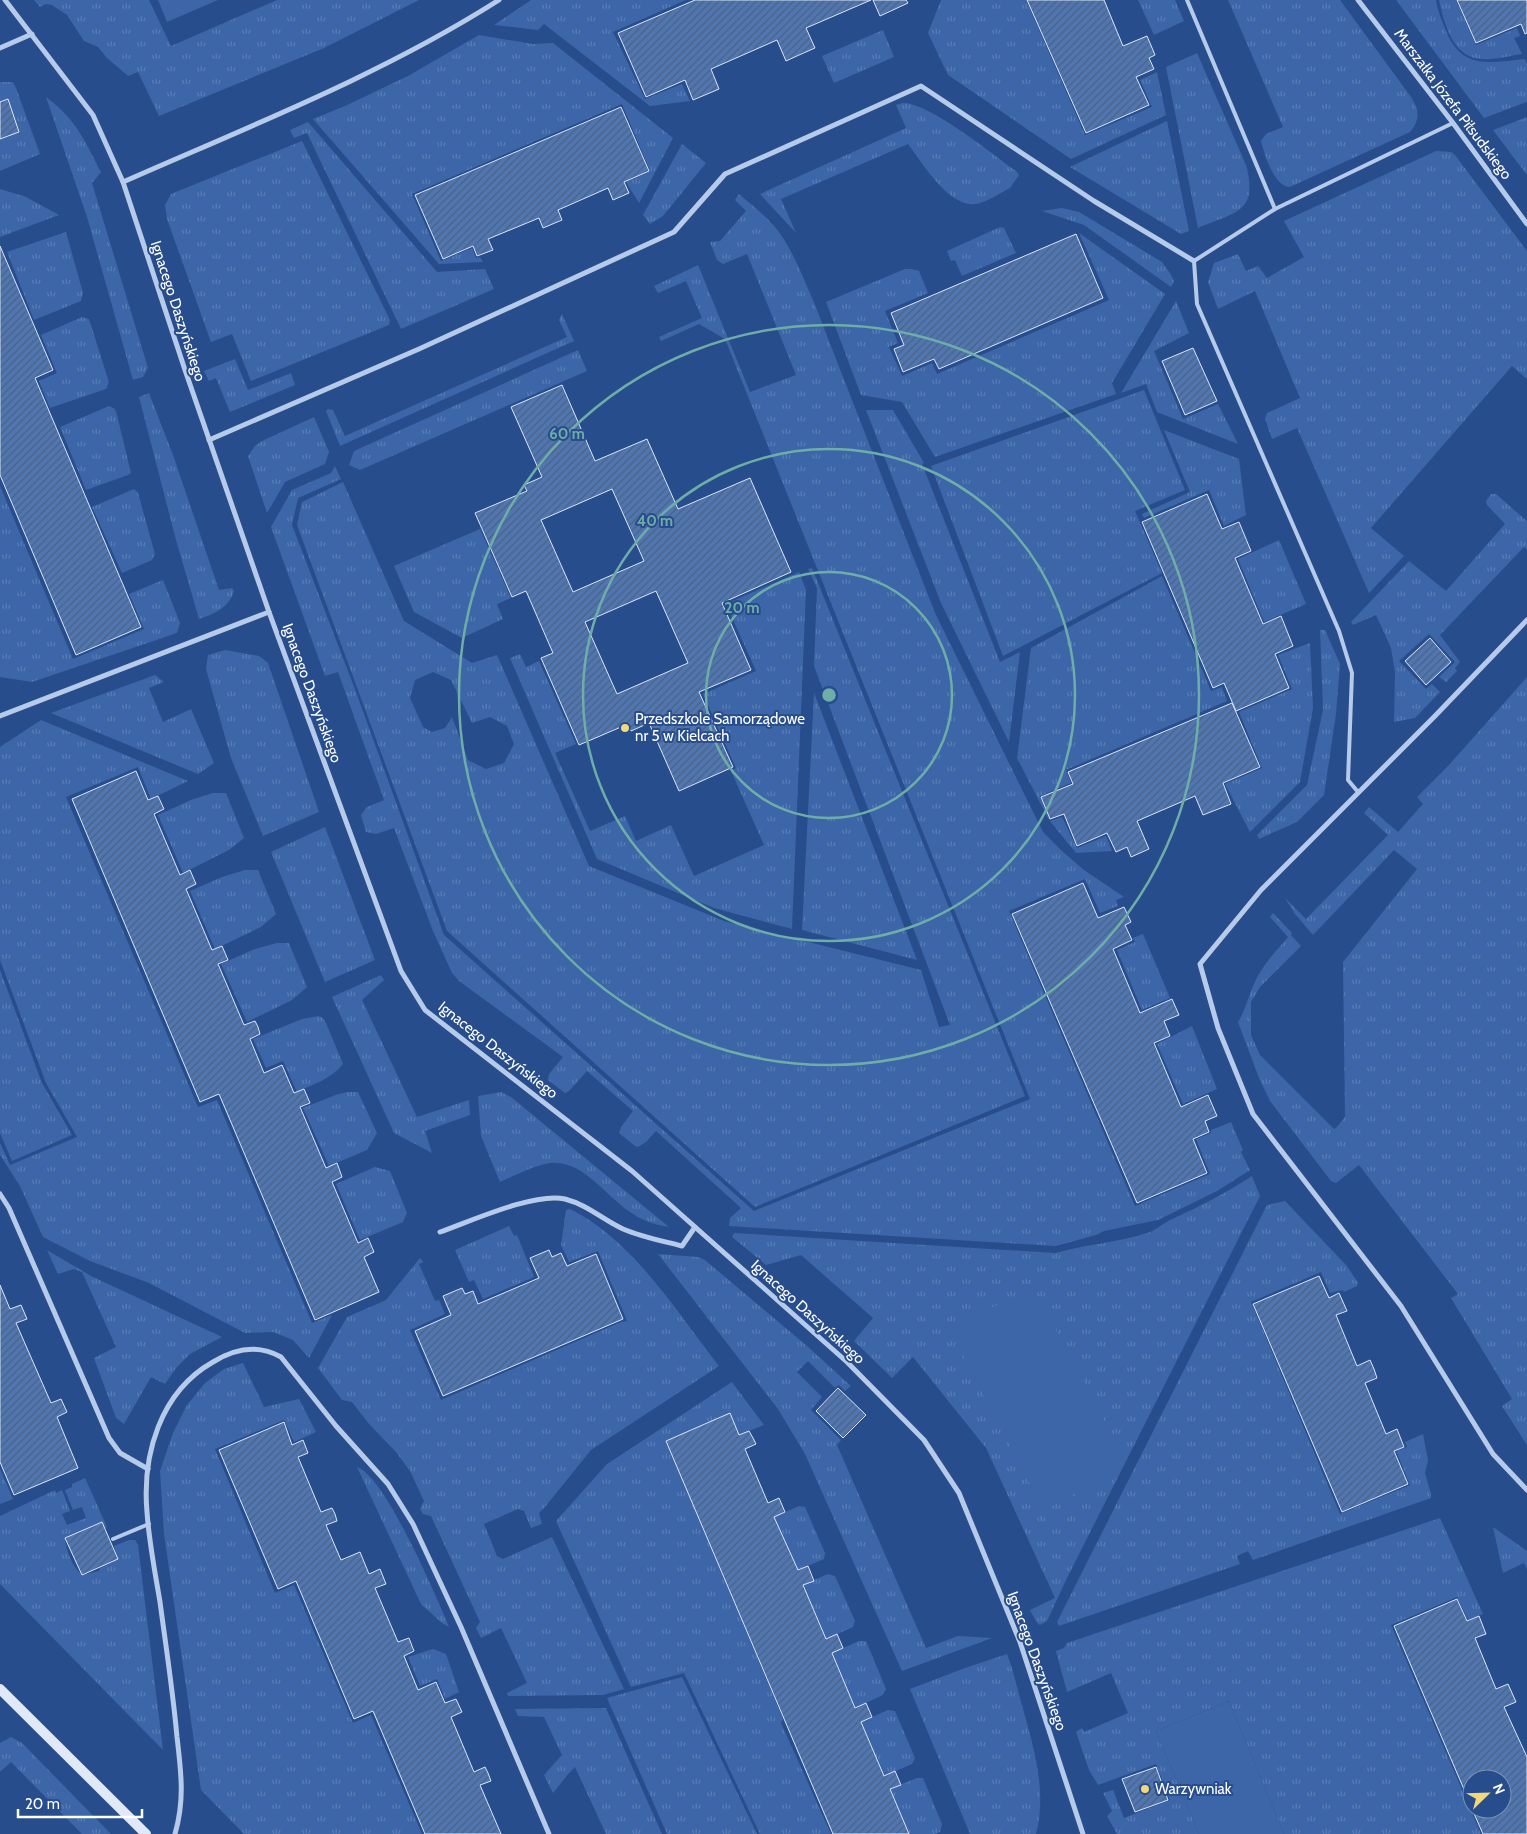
<svg xmlns="http://www.w3.org/2000/svg" width="1527" height="1834" font-family="Cabin,sans-serif">
	<defs>
		<pattern id="grass-tufts" width="24" height="20" patternUnits="userSpaceOnUse" patternTransform="scale(1.25)"><rect width="24" height="20" fill="#3c66a8"/><path d="M3 7l-1-3M5 7V3M7 7l1-3M15 17l-1-3M17 17v-4M19 17l1-3" fill="none" stroke="#597db5"/></pattern>
		<pattern id="building-hatch" width="6" height="6" patternUnits="userSpaceOnUse" patternTransform="scale(1.25)"><rect width="6" height="6" fill="#5076b2"/><path d="M-1 1l2-2M0 6l6-6M5 7l2-2" fill="none" stroke="#4e617f"/></pattern>
	</defs>
	<rect width="100%" height="100%" fill="#274d8c"/>
	<g fill="url(#grass-tufts)" fill-rule="evenodd">
		<polygon points="34,0 149,0 171,46 277,0 419,0 324,48 159,116 138,72 128,76 107,58 98,47 84,41 67,15 52,5 46,4 40,7"/>
		<polygon points="531,0 686,0 613,32 645,99 682,84 690,101 650,106 544,24 538,30 494,25"/>
		<polygon points="941,0 1026,0 1085,135 1152,107 1140,80 1157,72 1166,115 1071,159 948,75 928,33"/>
		<polygon points="1138,0 1175,0 1184,21 1154,35"/>
		<path d="M1228,0H1340L1411,97C1419,110 1421,119 1410,132L1290,187C1274,187 1264,153 1261,141L1266,134L1283,127Z"/>
		<path d="M1396,0H1436C1437,9 1441,18 1444,26C1460,70 1486,63 1525,59L1527,64V102L1484,118Z"/>
		<path d="M1439,0H1456L1476,45L1517,28L1520,36L1514,38L1522,54C1509,56 1495,60 1483,59C1453,59 1444,23 1439,0Z"/>
		<polygon points="883,30 894,57 834,83 822,56"/>
		<polygon points="479,35 533,44 553,43 673,138 639,203 626,182 650,171 622,104 412,194 441,261 472,248 476,258 480,257 483,262 439,264 313,119 345,106 408,76"/>
		<path d="M1197,53L1246,165C1259,213 1235,212 1198,228L1166,67Z"/>
		<polygon points="0,82 13,82 16,88 40,154 0,171"/>
		<path d="M46,97C77,120 84,140 101,172L92,183L148,368L143,377L133,380L87,217Z"/>
		<path d="M903,103C930,103 992,154 1016,171L1019,175L1010,188C1000,193 986,203 975,204C949,208 921,161 908,144L781,199L796,233L760,194L906,128L896,105Z"/>
		<polygon points="1527,117 1527,175 1493,130"/>
		<polygon points="1167,121 1189,231 1181,234 1070,167"/>
		<polygon points="308,122 437,272 485,269 494,289 401,329 307,133 294,138 290,130"/>
		<polygon points="302,141 390,320 389,325 251,381 232,334 211,342 167,219 165,205 171,194"/>
		<polygon points="682,144 706,163 663,216 650,224 643,215"/>
		<polygon points="1436,151 1451,152 1455,155 1527,251 1527,379 1512,366 1371,528 1404,556 1369,593 1297,428 1272,439 1265,419 1267,413 1300,398 1255,291 1218,309 1208,282 1214,263 1238,254 1246,271 1258,266 1267,278 1304,257 1284,221"/>
		<polygon points="0,189 26,197 59,215 0,237"/>
		<path d="M739,194C754,207 773,221 783,238C796,258 805,282 815,305L935,613L1043,832L1062,851L1084,870L1124,897L1116,900L1118,906L1100,913L1085,879L1009,911L1135,1206L1210,1174L1196,1139L1211,1133V1130L1231,1122L1243,1150L1241,1152L1250,1170L1217,1191L1158,1220L1104,1231L1096,1235L1056,1246L729,1226L730,1218L741,1208L656,1131L646,1142L638,1147L635,1146L619,1133L621,1127L633,1111L587,1071L569,1091L565,1093L548,1080L549,1074L563,1057L459,981L452,973L433,931L394,828L376,834L366,832L361,815L367,807L384,800L338,672L325,676L271,527L292,490L331,473L335,466L341,479L298,498L292,525L356,692L444,935L754,1211L1030,1099L725,339L699,324L661,341L659,337L702,318L686,281L658,293L654,286L698,265L750,392L796,375L747,254L723,264L717,260L710,242L720,241L746,211L735,200Z"/>
		<polygon points="1062,208 1079,212 1162,262 1170,273 1174,281 1171,287 1084,225 1042,211"/>
		<polygon points="1000,227 1004,228 1016,253 962,276 955,260 951,261 947,251"/>
		<polygon points="66,232 83,293 81,301 34,320 7,252"/>
		<polygon points="1079,233 1165,294 1112,383 1116,394 935,457 902,402 861,395 826,302 905,269 912,269 919,271 928,293 885,311 898,343 889,347 902,376 932,363 937,374 1109,300"/>
		<polygon points="1176,301 1189,333 1154,351 1183,419 1218,404 1238,444 1157,412 1146,384 1121,393"/>
		<polygon points="562,314 574,341 340,446 326,411 328,409 333,410 345,436 567,337 559,320"/>
		<polygon points="82,317 89,319 109,382 106,389 50,408 39,381 57,373 41,335"/>
		<polygon points="578,350 587,371 360,470 349,465 354,451"/>
		<polygon points="235,359 248,390 291,373 295,385 230,412 216,378 209,381 204,371"/>
		<polygon points="1144,390 1185,490 1135,511 1162,573 1003,656 931,466"/>
		<path d="M149,393L173,455L219,590L232,588L234,591C229,608 214,614 199,619L176,540L139,397Z"/>
		<polygon points="109,406 115,409 117,415 131,473 128,475 86,490 60,427"/>
		<polygon points="866,410 893,410 924,463 922,464 1000,662 1020,652 1009,742 941,603"/>
		<polygon points="314,417 329,452 325,464 285,482 267,513 248,456 255,446 262,441"/>
		<polygon points="1164,430 1239,459 1246,515 1224,526 1209,490 1144,518 1142,514 1190,492"/>
		<path d="M343,482L404,621L472,663L497,655L589,866L724,921L921,970L939,1027L950,1025L814,666L817,588L808,569L812,568L1025,1096L755,1207L447,931L297,525L302,502ZM433,672L451,680L472,723L490,717L507,726L514,744L504,763L486,769L468,760L452,717L445,728L432,732L423,727L410,698L415,680Z"/>
		<polygon points="0,486 73,659 144,629 129,594 163,580 180,623 177,633 32,682 0,677"/>
		<polygon points="134,489 138,493 155,554 152,560 122,573 92,507"/>
		<polygon points="1491,494 1496,494 1527,521 1527,549 1524,547 1440,635 1460,662 1455,668 1457,671 1446,682 1439,677 1455,662 1429,634 1399,661 1426,689 1432,684 1440,692 1415,718 1394,722 1395,673 1391,648 1376,615 1353,625 1351,622 1409,561 1446,591 1505,524 1487,505 1486,501"/>
		<polygon points="480,529 511,598 497,604 503,619 462,638 414,612 394,566"/>
		<polygon points="1279,540 1306,604 1264,622 1238,559"/>
		<polygon points="799,572 806,590 792,929 714,908 597,859 510,658 520,654 526,667 539,661 576,744 555,753 590,831 625,816 636,841 671,825 694,876 764,845 731,771 736,768 703,694 756,671 726,604"/>
		<polygon points="1162,576 1211,691 1222,687 1227,701 1066,770 1071,783 1040,796 1050,821 1062,817 1077,848 1106,836 1112,851 1076,853 1049,820 1017,758 1031,648"/>
		<polygon points="1320,630 1325,630 1340,664 1336,714 1324,795 1297,822 1259,839 1257,835 1307,785 1323,710"/>
		<polygon points="1310,643 1313,708 1300,782 1250,832 1225,784 1262,768 1239,712 1292,689 1278,655"/>
		<polygon points="225,650 259,656 268,663 319,812 263,836 231,758 206,669 208,655"/>
		<polygon points="155,675 164,682 149,688 163,722 191,709 214,763 198,774 51,713"/>
		<path d="M1527,677V1445L1502,1406L1512,1399L1451,1298L1458,1294L1359,1165L1336,1183L1331,1181L1270,1101L1259,1078L1238,1022C1248,1006 1250,987 1261,971C1268,959 1279,948 1288,937L1270,917L1273,913L1292,933L1291,935L1301,946L1260,987L1251,1002V1035L1260,1055L1334,1129L1336,1128L1345,1117L1343,962L1417,869L1394,850L1313,935L1295,914L1285,898L1306,919L1388,835L1364,813L1369,807L1398,832L1423,804L1417,797L1449,765Z"/>
		<polygon points="814,693 917,960 802,930"/>
		<polygon points="41,720 188,781 151,799 138,767 66,797 198,1107 217,1100 312,1323 332,1315 309,1358 293,1340 273,1332 245,1333 149,1283 90,1261 43,1237 20,1186 0,1155 0,1143 10,1165 77,1137 46,1083 0,960 0,747"/>
		<polygon points="213,793 226,793 244,838 229,850 183,873 158,815 191,800"/>
		<polygon points="325,827 375,960 325,982 271,852"/>
		<polygon points="245,870 258,870 276,914 261,927 215,949 190,891 222,877"/>
		<polygon points="1143,934 1170,998 1142,1010 1117,950 1135,942 1133,938"/>
		<polygon points="277,943 289,943 307,987 292,1000 247,1022 221,964 255,949"/>
		<polygon points="0,970 42,1083 72,1135 12,1161 0,1133"/>
		<polygon points="381,975 384,980 362,1000 417,1117 469,1100 470,1115 425,1131 432,1153 394,1133 332,997"/>
		<path d="M318,1016L323,1018L326,1023L343,1064C331,1079 314,1084 297,1092L283,1061L266,1068L253,1039L302,1019Z"/>
		<polygon points="1192,1026 1217,1089 1183,1104 1157,1044"/>
		<polygon points="348,1092 358,1092 377,1133 367,1150 329,1166 303,1108 338,1094"/>
		<path d="M501,1092L511,1097L669,1227C655,1225 641,1220 630,1212C606,1196 582,1159 550,1163C535,1165 514,1176 500,1182L481,1136L478,1096Z"/>
		<polygon points="375,1167 390,1171 407,1213 403,1222 360,1240 336,1184"/>
		<path d="M1252,1176L1260,1196L1066,1580L1047,1621L1040,1625L1037,1623L1030,1610L1055,1598L986,1448L913,1357L892,1378L854,1341L873,1318L801,1255L766,1265L732,1237L734,1233L1056,1253C1086,1244 1117,1243 1147,1233C1155,1231 1162,1224 1170,1220C1199,1207 1226,1193 1252,1176Z"/>
		<polygon points="1285,1201 1347,1266 1358,1283 1357,1286 1344,1292 1343,1290 1330,1293 1321,1272 1251,1302 1340,1514 1410,1485 1396,1451 1407,1447 1405,1442 1423,1434 1428,1460 1425,1473 1431,1494 1431,1498 1253,1560 1248,1551 1237,1556 1240,1564 1059,1626 1057,1622 1267,1205"/>
		<path d="M570,1209C633,1240 676,1311 719,1366L591,1450L545,1507L539,1513L542,1524L531,1528L524,1511L518,1509L484,1524L497,1556L503,1559L552,1537L624,1689L603,1695L508,1696L507,1693L527,1683L501,1628L481,1638L476,1628L480,1622L431,1516L423,1514L420,1509L424,1501L410,1471L396,1452L369,1424L352,1402L342,1400L318,1368L347,1317L386,1300L420,1258L423,1262L419,1264L435,1301L439,1300L445,1314L410,1330L441,1400L621,1322L627,1321L598,1251L569,1262L561,1245L566,1210Z"/>
		<polygon points="509,1226 514,1236 517,1235 534,1277 483,1299 474,1280 469,1282 455,1250"/>
		<polygon points="47,1250 91,1276 222,1337 190,1354 176,1368 165,1384 151,1377 124,1424 116,1418 94,1358 116,1347 82,1272 74,1269 58,1274"/>
		<polygon points="658,1254 698,1257 705,1260 807,1346 851,1386 845,1391 839,1385 835,1388 808,1361 797,1372 822,1397 811,1410 841,1440 837,1445 926,1648 958,1636 992,1638 902,1671 805,1454 778,1409"/>
		<polygon points="243,1363 264,1407 299,1399 316,1432 294,1442 284,1420 215,1449 275,1593 294,1585 353,1723 371,1715 422,1834 244,1834 201,1790 164,1534 160,1471 173,1433 187,1405 205,1383 224,1369"/>
		<polygon points="732,1382 764,1425 739,1435 730,1413 666,1441 783,1719 781,1723 831,1834 760,1834 684,1673 631,1687 556,1521 607,1464"/>
		<path d="M357,1467C385,1476 436,1596 449,1627L442,1623L421,1604Z"/>
		<polygon points="0,1469 13,1499 0,1504"/>
		<path d="M85,1478L107,1527L105,1528L101,1522L65,1538C66,1550 72,1567 82,1575L99,1571L100,1568L118,1559L114,1546L129,1540H135L138,1545L163,1750L0,1584V1516L55,1490L56,1493L62,1490L70,1511L62,1514L67,1525L86,1518L82,1507L73,1510L65,1490L72,1487V1484Z"/>
		<polygon points="799,1506 805,1507 825,1553 824,1559 798,1570 774,1517"/>
		<polygon points="1440,1518 1483,1614 1468,1620 1457,1597 1391,1625 1481,1834 1284,1834 1229,1701 1156,1731 1199,1834 1117,1834 1107,1816 1112,1811 1103,1793 1113,1790 1124,1818 1170,1800 1156,1764 1098,1785 1089,1770 1076,1732 1082,1728 1084,1732 1128,1713 1111,1673 1067,1692 1056,1651 1064,1648 1067,1643"/>
		<polygon points="1493,1527 1527,1551 1527,1569 1524,1563 1503,1573"/>
		<polygon points="828,1574 835,1576 855,1621 853,1627 826,1639 803,1585"/>
		<polygon points="859,1641 866,1641 886,1689 883,1695 855,1708 832,1653"/>
		<polygon points="433,1649 446,1654 459,1692 445,1699 437,1679 420,1686 408,1657"/>
		<path d="M1007,1654C1013,1669 1016,1684 1020,1698C1032,1742 1048,1789 1036,1834H970L910,1689L965,1668Z"/>
		<polygon points="682,1677 757,1834 667,1834 607,1698"/>
		<polygon points="606,1708 662,1834 606,1834 575,1767 569,1773 553,1793 544,1775 562,1755 544,1717 518,1716 515,1709"/>
		<polygon points="888,1710 895,1711 915,1758 912,1764 884,1776 861,1722"/>
		<polygon points="11,1737 22,1743 111,1834 82,1834 11,1762 0,1772 0,1743"/>
		<polygon points="917,1778 923,1778 942,1824 940,1832 935,1834 909,1834 890,1789"/>
	</g>
	<g fill="#3c66a8">
		<polygon points="158,0 218,0 167,22"/>
		<polygon points="1033,1287 1121,1452 1119,1471 1044,1510 949,1329"/>
		<polygon points="1229,1701 1284,1834 1199,1834 1156,1731"/>
	</g>
	<g fill="url(#building-hatch)" stroke="#dae6f8" fill-rule="evenodd">
		<polygon points="695,0 871,0 806,28 815,48 799,55 786,61 777,40 711,69 719,89 693,100 685,80 646,97 618,33"/>
		<polygon points="873,0 906,0 908,3 880,16"/>
		<polygon points="1027,0 1104,0 1123,46 1147,36 1155,55 1149,58 1154,69 1136,77 1149,105 1086,133"/>
		<polygon points="1457,0 1527,0 1527,33 1525,34 1521,24 1476,43"/>
		<polygon points="8,99 19,132 0,139 0,102"/>
		<polygon points="621,107 649,171 624,182 629,193 613,200 608,188 558,210 562,220 543,228 539,218 488,239 493,250 477,256 473,246 443,259 415,195"/>
		<polygon points="1076,234 1103,298 939,369 934,359 903,372 894,349 904,345 891,313"/>
		<polygon points="0,246 53,370 35,378 141,627 76,655 0,475"/>
		<polygon points="1193,348 1217,401 1185,415 1162,361"/>
		<path d="M562,385L595,461L647,439L678,509L750,478L791,572L722,603L751,670L699,692L733,767L679,791L649,723L631,731L628,724L579,745L541,658L553,653L526,591L512,597L475,513L527,491L524,485L542,477L511,407ZM612,489L644,561L573,592L541,520ZM656,591L688,663L617,694L585,622Z"/>
		<polygon points="1207,494 1222,529 1239,522 1251,551 1235,558 1263,624 1281,616 1293,646 1275,654 1289,688 1236,711 1224,683 1213,688 1142,522"/>
		<polygon points="1430,638 1451,662 1426,685 1405,661"/>
		<polygon points="1232,703 1260,767 1223,783 1231,804 1203,815 1195,796 1137,821 1149,849 1131,857 1127,847 1116,852 1107,833 1077,846 1064,814 1050,819 1041,797 1073,784 1068,772"/>
		<polygon points="136,771 148,800 158,796 164,809 154,814 180,875 190,870 196,884 186,889 212,950 222,946 228,960 218,964 244,1025 255,1021 258,1027 260,1034 250,1039 264,1073 282,1065 294,1093 304,1089 310,1103 300,1107 326,1168 337,1163 342,1177 332,1182 358,1243 368,1238 374,1252 364,1257 379,1292 315,1320 219,1094 200,1102 72,799"/>
		<polygon points="1083,883 1098,918 1124,907 1131,922 1125,925 1132,940 1113,949 1140,1013 1172,999 1179,1015 1164,1021 1170,1036 1154,1043 1181,1107 1208,1095 1217,1116 1205,1121 1209,1132 1193,1139 1207,1173 1137,1203 1012,914"/>
		<polygon points="549,1250 552,1257 561,1253 567,1266 596,1254 623,1319 443,1396 415,1331 451,1315 443,1296 462,1288 465,1294 473,1291 478,1304 539,1278 530,1258"/>
		<polygon points="1319,1276 1329,1298 1339,1293 1347,1311 1336,1315 1357,1366 1370,1360 1374,1369 1377,1378 1365,1383 1386,1434 1397,1429 1404,1447 1394,1451 1408,1484 1342,1512 1253,1304"/>
		<polygon points="0,1285 10,1309 21,1305 27,1319 16,1323 51,1403 61,1399 67,1412 57,1417 78,1468 14,1495 0,1462"/>
		<polygon points="838,1388 866,1415 843,1438 816,1411"/>
		<polygon points="730,1413 739,1435 749,1431 753,1438 756,1444 745,1449 768,1503 779,1498 785,1512 774,1517 798,1570 808,1566 814,1581 803,1585 826,1639 837,1634 843,1648 832,1653 855,1708 866,1703 872,1717 861,1722 884,1776 895,1771 901,1785 890,1789 909,1834 833,1834 666,1441"/>
		<polygon points="284,1422 292,1445 303,1440 308,1453 298,1457 321,1512 332,1508 335,1514 337,1521 326,1525 341,1560 360,1552 369,1574 380,1569 386,1584 375,1588 398,1642 409,1638 412,1646 414,1651 404,1656 418,1690 436,1682 445,1703 456,1699 462,1712 451,1717 474,1772 485,1767 488,1773 491,1781 480,1785 501,1834 425,1834 373,1711 354,1719 296,1581 278,1589 219,1450"/>
		<polygon points="102,1522 118,1559 82,1575 65,1538"/>
		<polygon points="1457,1599 1467,1621 1479,1616 1486,1634 1475,1638 1496,1689 1508,1684 1516,1702 1504,1707 1527,1757 1527,1834 1483,1834 1472,1809 1502,1809 1502,1779 1472,1779 1472,1808 1394,1626"/>
		<polygon points="1156,1767 1168,1800 1135,1812 1122,1779"/>
	</g>
	<g fill="none" stroke-linecap="round" stroke-linejoin="round">
		<g stroke="#b6caea" stroke-width="4">
			<polyline points="1187,0 1275,209"/>
			<polyline points="1358,792 1348,780 1352,673 1339,631 1197,304 1194,261 1275,209 1453,123"/>
			<polyline points="113,1539 149,1524"/>
		</g>
		<g stroke="#b6caea" stroke-width="5">
			<polyline points="5,0 93,115 123,182 185,370 269,612 401,971 425,1010 632,1171 847,1362 924,1440 959,1493 1020,1642 1083,1834"/>
			<polyline points="1358,0 1453,123 1527,224"/>
			<polyline points="0,48 32,34"/>
			<path d="M123,182C250,126 381,75 499,0"/>
			<polyline points="209,440 419,349 674,232 725,174 921,86 1094,201 1194,261"/>
			<polyline points="1527,620 1434,717 1261,890 1200,964 1218,1028 1253,1114 1401,1306 1493,1454 1527,1490"/>
			<polyline points="0,716 269,612"/>
			<polyline points="0,1194 9,1208 109,1438 120,1453 148,1469"/>
			<path d="M440,1232C471,1221 535,1192 565,1199C588,1205 603,1220 623,1229C642,1237 663,1241 682,1246L695,1227"/>
			<path d="M175,1834C185,1799 181,1772 177,1737C173,1692 166,1647 160,1602C155,1572 149,1542 147,1512C142,1455 160,1392 213,1362C234,1349 258,1344 281,1357L336,1426L388,1484L413,1524L461,1627L549,1834"/>
		</g>
		<polyline stroke="#e1e9f8" stroke-width="10" points="0,1689 146,1834"/>
	</g>
	<g fill="none" stroke="#6fada8" stroke-width="2.5">
		<circle cx="829" cy="695" r="123"/>
		<circle cx="829" cy="695" r="246"/>
		<circle cx="829" cy="695" r="370"/>
	</g>
	<g fill="#f2d77c" stroke="#274d8c" stroke-width="2">
		<circle cx="625" cy="728" r="5"/>
		<circle cx="1145" cy="1789" r="5"/>
	</g>
	<g text-anchor="middle" stroke-width="4" stroke-linejoin="round" paint-order="stroke">
		<g font-size="15" fill="#fff" stroke="#274d8c">
			<text transform="translate(1453 104) rotate(53)" y="5">Marszałka Józefa Piłsudskiego</text>
			<text transform="translate(178 311) rotate(72)" y="5">Ignacego Daszyńskiego</text>
			<text transform="translate(312 693) rotate(70)" y="5">Ignacego Daszyńskiego</text>
			<text transform="translate(498 1050) rotate(38)" y="5">Ignacego Daszyńskiego</text>
			<text transform="translate(808 1312) rotate(42)" y="5">Ignacego Daszyńskiego</text>
			<text transform="translate(1037 1661) rotate(70)" y="5">Ignacego Daszyńskiego</text>
		</g>
		<g font-size="15" fill="#fff" stroke="#274d8c" text-anchor="start">
			<text x="635" y="724">Przedszkole Samorządowe<tspan x="635" dy="17">nr 5 w Kielcach</tspan></text>
			<text x="1155" y="1794">Warzywniak</text>
		</g>
	</g>
	<circle cx="829" cy="695" r="8" fill="#6fada8" stroke="#274d8c" stroke-width="2.5"/>
	<g font-size="15" text-anchor="middle" font-weight="bold" fill="#6fada8" stroke="#274d8c" stroke-width="4" stroke-linejoin="round" paint-order="stroke">
		<text x="567" y="439">60 m</text>
		<text x="655" y="526">40 m</text>
		<text x="742" y="613">20 m</text>
	</g>
	<g transform="translate(1487 1794) rotate(67)"><circle r="24" fill="#274d8c" stroke="#7d94ba"/>
	<path d="M0-4L9 19L0 12L-9 19Z" fill="#f2d77c"/>
	<text y="-8" font-size="14" font-weight="bold" text-anchor="middle" fill="#ffffff">N</text>
	</g>
	<path d="M18 1809v8h124v-8" fill="none" stroke="#ffffff" stroke-width="2.5"/>
	<text x="25" y="1809" font-size="15" fill="#ffffff" stroke="#274d8c" stroke-width="4" paint-order="stroke">20 m</text>
</svg>
